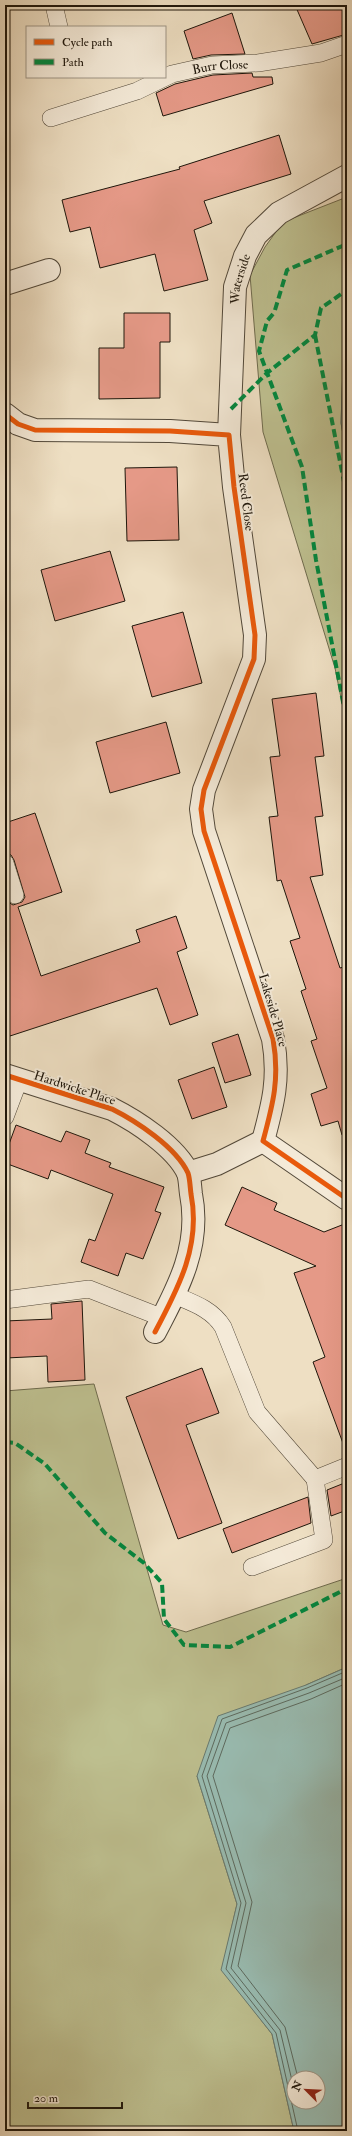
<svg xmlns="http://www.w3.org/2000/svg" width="352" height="2136" font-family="'IM FELL Double Pica',serif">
	<rect width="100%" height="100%" fill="#eedfc3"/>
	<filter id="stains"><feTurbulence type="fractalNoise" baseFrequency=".005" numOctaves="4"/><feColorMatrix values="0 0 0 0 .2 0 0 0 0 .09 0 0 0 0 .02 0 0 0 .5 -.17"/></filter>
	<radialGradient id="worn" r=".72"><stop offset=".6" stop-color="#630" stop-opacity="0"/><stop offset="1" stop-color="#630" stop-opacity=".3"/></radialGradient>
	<g fill="#bec090" stroke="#6e6b4e">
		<polygon points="347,197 347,309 345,310 341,423 347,456 347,728 335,668 263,432 250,275 265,247 283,222"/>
		<polygon points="94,1384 163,1625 186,1632 347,1578 347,1667 306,1685 197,1776 237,1904 222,1970 272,2034 294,2131 5,2131 5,1391"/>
	</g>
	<g fill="#99bdb3" stroke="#687a70" fill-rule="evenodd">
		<polygon points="347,309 347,456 341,423 345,310"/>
		<path d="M347,1667V2131H294L272,2034L221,1970L237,1904L197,1776L218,1716L306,1685ZM294,2078H318V2102H294Z"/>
	</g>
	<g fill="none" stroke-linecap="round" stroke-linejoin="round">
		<g stroke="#5c6a5f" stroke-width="1">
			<polyline points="347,361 345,422 347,435"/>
			<polyline points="298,2078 285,2027 238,1966 252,1902 213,1776 230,1728 311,1699 347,1683"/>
			<polyline points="294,2089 280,2030 231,1968 246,1903 207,1776 226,1723 309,1693 347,1677"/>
			<polyline points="298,2131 276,2033 226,1969 241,1903 202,1776 222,1719 307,1688 347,1671"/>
		</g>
	</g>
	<g fill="#e59987" stroke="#1e160b">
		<polygon points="295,5 347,5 347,34 312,44"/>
		<polygon points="232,13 245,54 211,55 193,59 184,31"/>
		<polygon points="252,73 253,77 272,77 273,84 163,116 156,93 175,84 213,75"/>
		<polygon points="279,135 291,174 204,201 212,223 194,230 208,280 164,291 155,254 100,268 90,227 70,232 62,200 180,169 179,167"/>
		<polygon points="124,313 170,313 170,342 160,342 160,398 99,399 99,348 124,348"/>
		<polygon points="177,467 179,540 127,541 125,468"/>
		<polygon points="110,551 125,601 55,621 41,570"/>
		<polygon points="183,612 202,683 152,697 132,626"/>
		<polygon points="316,693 324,756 315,757 323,816 315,817 323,875 310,877 340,968 347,966 347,1134 342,1135 338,1121 321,1126 311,1094 327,1088 311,1041 317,1039 301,991 306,989 290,941 300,938 281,880 277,881 269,817 278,816 270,757 280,756 272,699"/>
		<polygon points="166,722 180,773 110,793 96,742"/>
		<polygon points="35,813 62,892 18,907 41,976 140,942 136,930 176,916 187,948 177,952 198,1015 170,1025 157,988 10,1036 5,1021 5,897 8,902 13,905 22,902 25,897 14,860 11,855 5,853 5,823"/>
		<polygon points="238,1034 251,1075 225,1083 212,1043"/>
		<polygon points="214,1067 227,1107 192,1119 178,1080"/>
		<polygon points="16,1125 61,1142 66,1131 90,1140 85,1153 111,1163 109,1167 164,1187 155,1211 161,1213 143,1259 126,1253 118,1276 81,1262 89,1239 95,1241 113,1194 51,1170 48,1179 5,1163 5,1155"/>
		<polygon points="242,1187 277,1203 274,1210 324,1232 347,1223 347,1445 344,1446 313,1362 325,1357 294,1273 316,1266 225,1225"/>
		<polygon points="82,1301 85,1380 48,1382 47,1356 6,1358 5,1321 52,1319 51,1304"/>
		<polygon points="202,1368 219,1413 186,1425 222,1523 178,1539 126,1397"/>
		<polygon points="347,1482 347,1510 331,1516 327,1490"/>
		<polygon points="308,1497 311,1523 232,1553 223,1529"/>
	</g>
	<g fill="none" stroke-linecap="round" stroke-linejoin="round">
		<g stroke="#524839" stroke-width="18">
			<g id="lane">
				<polyline points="54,5 59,27"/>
				<path id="s1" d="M51,118L137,91L172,74L212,65L258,63L321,53L347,44"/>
				<polyline points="5,863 15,895"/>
				<polyline points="5,1117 19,1080"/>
				<path d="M174,1295C193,1303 212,1309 223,1327L257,1412L315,1479"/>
				<polyline points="5,1300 89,1289 163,1318"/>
				<polyline points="252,1567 324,1540 315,1479 347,1466"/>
			</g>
		</g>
		<g stroke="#524839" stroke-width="24">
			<g id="street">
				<polyline points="5,284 49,270"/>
				<path d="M5,414L18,424L35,430L170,431L229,435L234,487L255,635L254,659L204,790L201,809L204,831L273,1039C280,1078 273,1104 263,1141L347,1199"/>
				<path id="s2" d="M229,435L235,287L245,256L256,235L279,213L347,176"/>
				<path d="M5,1075L112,1109C136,1121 176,1147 188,1173C190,1179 190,1187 191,1194C201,1245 179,1287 155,1332"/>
				<polyline points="188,1173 217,1164 263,1141"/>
			</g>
		</g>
		<use href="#lane" stroke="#f4ead8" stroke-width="17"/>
		<use href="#street" stroke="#f4ead8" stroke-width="22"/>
		<g stroke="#00873e" stroke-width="4" stroke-dasharray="8 4" stroke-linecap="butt">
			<polyline points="275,310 287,270 347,244"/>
			<polyline points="273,314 267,321 259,351 302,467 316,560 347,723"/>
			<polyline points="315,335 347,497"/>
			<polyline points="231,409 267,373 315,335 321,308 347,290"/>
			<polyline points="5,1442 15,1443 45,1464 105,1533 144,1563 162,1583 164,1619 184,1645 230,1647 340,1592 347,1590"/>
		</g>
		<g stroke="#f4ead8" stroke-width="8">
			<g id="cycleway">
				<path d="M5,414L18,424L35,430L170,431L229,435L234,487L255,635L254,659L204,790L201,809L204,831L273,1039C280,1078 273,1104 263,1141L347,1199"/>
				<path d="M5,1075L112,1109C136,1121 176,1147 188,1173C190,1179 190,1187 191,1194C201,1245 179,1287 155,1332"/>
			</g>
		</g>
		<use href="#cycleway" stroke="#e8590c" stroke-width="5"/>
	</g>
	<g text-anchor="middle" stroke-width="4" stroke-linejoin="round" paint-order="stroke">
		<g font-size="13" fill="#1e160b" stroke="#f4ead8">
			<text dy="5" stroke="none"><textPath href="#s1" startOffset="178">Burr Close</textPath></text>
			<text dy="5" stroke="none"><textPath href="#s2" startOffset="157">Waterside</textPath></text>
			<text transform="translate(247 502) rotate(83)" y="5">Reed Close</text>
			<text transform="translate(274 1010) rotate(74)" y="5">Lakeside Place</text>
			<text transform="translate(75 1087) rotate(18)" y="5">Hardwicke Place</text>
		</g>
	</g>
	<rect width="352" height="2136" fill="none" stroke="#eedfc3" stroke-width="20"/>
	<rect x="6" y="6" width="340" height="2124" fill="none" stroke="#1e160b" stroke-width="2"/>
	<rect x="10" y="10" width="332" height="2116" fill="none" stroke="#1e160b"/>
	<rect x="26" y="26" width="140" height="52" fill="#f4ead8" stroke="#9e9586"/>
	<rect x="34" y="39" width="20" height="6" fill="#e8590c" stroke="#9e9586"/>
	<text x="62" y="46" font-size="12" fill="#1e160b">Cycle path</text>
	<rect x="34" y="59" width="20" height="6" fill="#00873e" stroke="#9e9586"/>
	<text x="62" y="66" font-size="12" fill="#1e160b">Path</text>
	<g transform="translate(306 2090) rotate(294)"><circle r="19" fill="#f4ead8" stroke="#9e9586"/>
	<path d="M0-3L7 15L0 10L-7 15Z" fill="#8f2418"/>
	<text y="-6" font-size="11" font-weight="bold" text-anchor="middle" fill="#1e160b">N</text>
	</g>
	<path d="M28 2102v6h94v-6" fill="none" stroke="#1e160b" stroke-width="2"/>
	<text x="34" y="2102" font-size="12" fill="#1e160b" stroke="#f4ead8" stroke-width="3" paint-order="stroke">20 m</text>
	<rect width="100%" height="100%" filter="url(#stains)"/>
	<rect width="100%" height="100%" fill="url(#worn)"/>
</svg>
